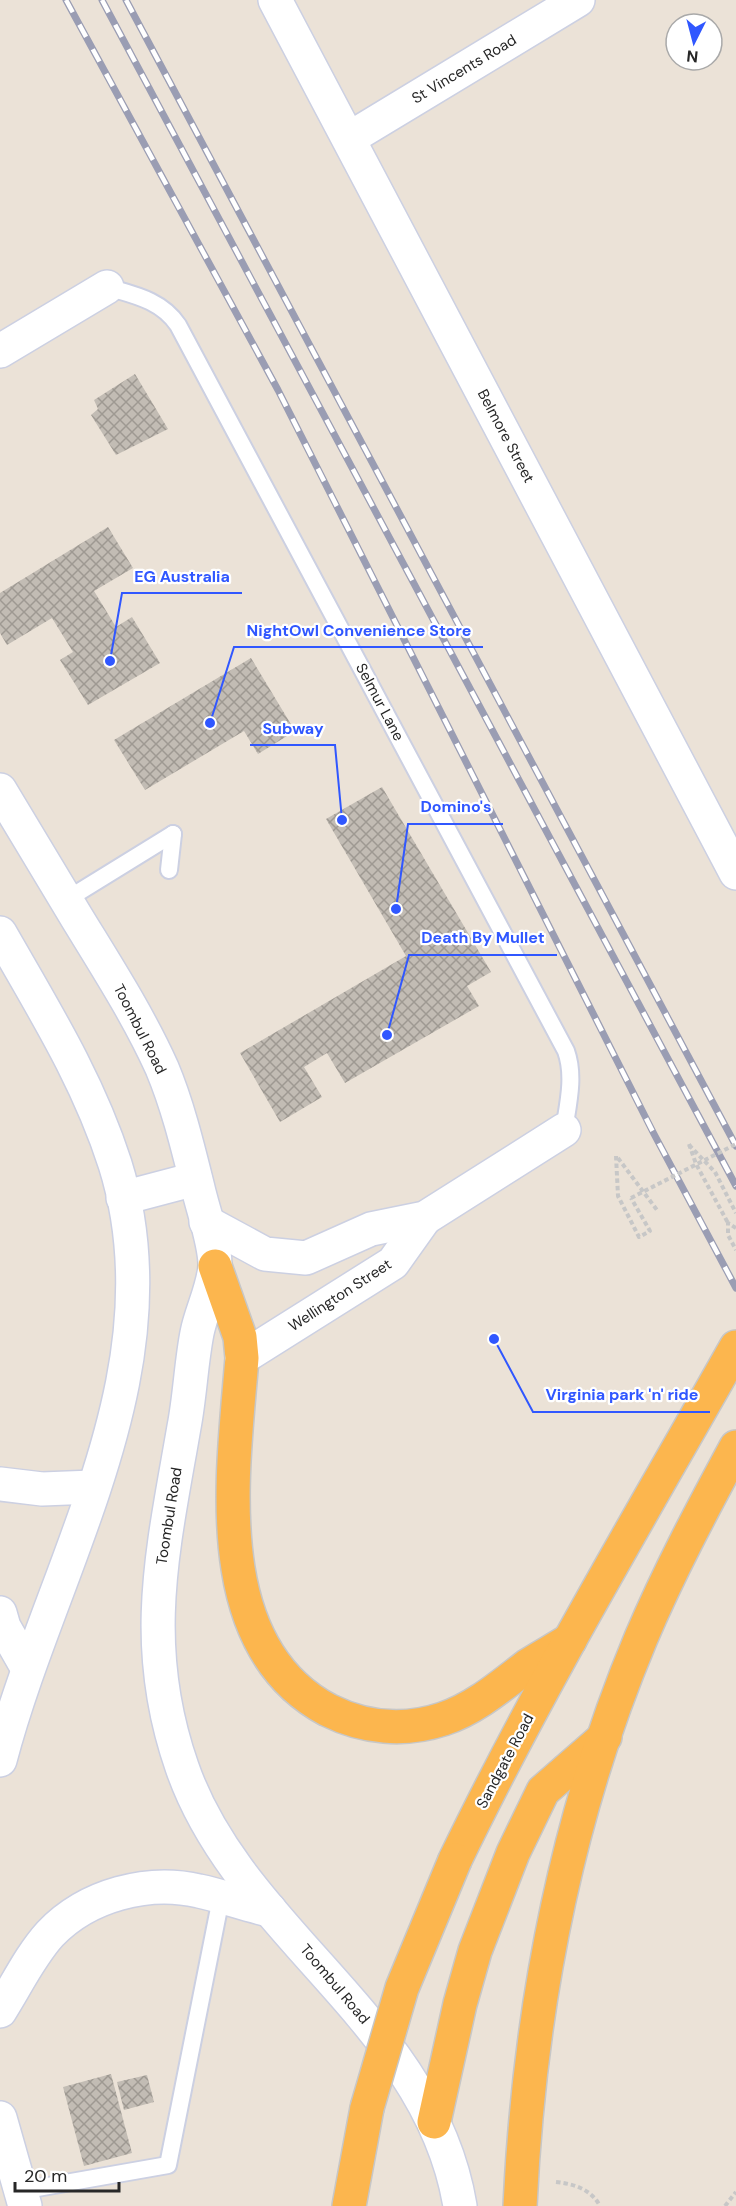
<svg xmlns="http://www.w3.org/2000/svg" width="736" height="2206" font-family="'DM Sans',sans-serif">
	<defs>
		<pattern id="building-cross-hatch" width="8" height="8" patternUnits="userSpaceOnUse" patternTransform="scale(1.5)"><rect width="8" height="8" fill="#c2bcb4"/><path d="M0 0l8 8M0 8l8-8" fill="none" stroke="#9e9992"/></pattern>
	</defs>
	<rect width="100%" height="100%" fill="#ebe2d7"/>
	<g fill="url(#building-cross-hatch)">
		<polygon points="135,374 168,429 116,455 91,415 98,409 94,400"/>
		<polygon points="108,527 133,568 94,591 116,627 132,617 160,663 88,705 60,660 73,652 52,618 7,645 0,633 0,593"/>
		<polygon points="251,658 295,731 258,754 244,731 145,790 114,740"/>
		<polygon points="382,787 491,972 467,986 479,1006 345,1083 327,1053 304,1067 322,1097 280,1122 240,1053 406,956 326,819"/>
		<polygon points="111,2074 132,2153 84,2166 63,2087"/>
		<polygon points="147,2075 154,2102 124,2110 117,2082"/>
	</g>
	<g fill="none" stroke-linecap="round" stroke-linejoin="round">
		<g stroke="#ccd0e2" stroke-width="20">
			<g id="service">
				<path d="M107,287C134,295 161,300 178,325L566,1051C575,1076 568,1104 564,1130"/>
				<polyline points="169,870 173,834"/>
				<polyline points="66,900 173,834"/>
				<polyline points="20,2191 168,2165 221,1898"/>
			</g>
		</g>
		<g stroke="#ccd0e2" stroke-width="36">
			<g id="minor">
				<polyline points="275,0 736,873"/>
				<polyline points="350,138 578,0"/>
				<polyline points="0,351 107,287"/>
				<polyline points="206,1222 265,1254 306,1258 371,1229 425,1218 564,1130"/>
				<polyline points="242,1358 393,1263 425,1218"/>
				<polyline points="0,1484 42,1489 93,1487"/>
				<polyline points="0,1613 4,1627 28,1669"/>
			</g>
		</g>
		<g stroke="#ccd0e2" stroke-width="36">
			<g id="secondary">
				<path d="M0,790C26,833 51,875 77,918C107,967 138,1015 162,1068C178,1106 188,1148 198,1188C203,1210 215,1243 215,1265C214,1287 201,1312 197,1333C191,1364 190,1396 184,1427C163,1549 139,1644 182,1767C239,1933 430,2022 460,2206"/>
				<path d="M0,933C44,1010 88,1080 115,1164C180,1371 51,1566 0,1760"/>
				<polyline points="123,1198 195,1179"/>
				<path d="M0,2011C16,1986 30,1956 50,1934C87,1895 148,1879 199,1891C223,1896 246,1905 270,1910"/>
				<polyline points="0,2118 25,2206"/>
			</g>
		</g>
		<g stroke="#c7c7c7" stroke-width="36">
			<g id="trunk">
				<path d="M215,1266L240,1337L242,1358C233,1472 206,1645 328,1710C364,1728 404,1732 443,1719C474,1709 501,1686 527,1666C541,1657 556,1649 570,1640"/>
				<path d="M455,1860C540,1684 640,1517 736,1347"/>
				<polyline points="434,2122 460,2004 475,1951 513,1853 543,1791 605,1737"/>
				<polyline points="349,2206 367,2108"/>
				<path d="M520,2206C529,2012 566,1817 641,1638C669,1572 702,1510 736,1447"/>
			</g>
		</g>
		<g stroke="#c7c7c7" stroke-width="4" stroke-dasharray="4.5 3" stroke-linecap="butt">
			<polyline points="689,1144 696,1164 728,1223"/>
			<polyline points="689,1145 715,1172 736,1213"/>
			<polyline points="616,1156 618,1196 639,1237 650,1231 631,1198"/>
			<polyline points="618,1158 657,1210"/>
			<polyline points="736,1228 728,1223 728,1235 736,1250"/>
			<path d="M556,2182C574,2184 591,2189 600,2206"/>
			<polyline points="725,2206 736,2192"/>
		</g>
		<use href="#service" stroke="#fff" stroke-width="16"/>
		<use href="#minor" stroke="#fff" stroke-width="33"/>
		<use href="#secondary" stroke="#fff" stroke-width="33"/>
		<use href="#trunk" stroke="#fcb64e" stroke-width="33"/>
		<g stroke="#9a9db3" stroke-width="7">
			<g id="rail">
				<polyline points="66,0 278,390 654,1134 736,1288"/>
				<polyline points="102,0 736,1186"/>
				<polyline points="126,0 736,1146"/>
			</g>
		</g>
		<use href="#rail" stroke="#fff" stroke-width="4.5" stroke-dasharray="14" stroke-linecap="butt"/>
		<g stroke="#c7c7c7" stroke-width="36" stroke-linecap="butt">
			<polyline id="trunk-bridge" points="367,2108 402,1988 455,1860"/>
		</g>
		<polyline stroke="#c7c7c7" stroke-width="4" stroke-dasharray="4.5 3" stroke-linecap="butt" points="631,1198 736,1144"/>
		<use href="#trunk-bridge" stroke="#fcb64e" stroke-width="33"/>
	</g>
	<g text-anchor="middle" stroke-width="4.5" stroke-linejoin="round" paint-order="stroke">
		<g font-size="15" fill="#272727" stroke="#fff">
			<text transform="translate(464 69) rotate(-31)" y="5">St Vincents Road</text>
			<text transform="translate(506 436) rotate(62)" y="5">Belmore Street</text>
			<text transform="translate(380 702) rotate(62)" y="5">Selmur Lane</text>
			<text transform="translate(140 1029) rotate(63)" y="5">Toombul Road</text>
			<text transform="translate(340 1295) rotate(-33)" y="5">Wellington Street</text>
			<text transform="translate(169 1516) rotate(-81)" y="5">Toombul Road</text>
			<text transform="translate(505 1761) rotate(-62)" y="5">Sandgate Road</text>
			<text transform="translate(335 1984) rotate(50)" y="5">Toombul Road</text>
		</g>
	</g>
	<path fill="none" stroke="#3057ff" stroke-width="2" d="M110 661L122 593H242M210 723L234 647H483M342 820L335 745H250M396 909L408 824H503M387 1035L409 955H557M494 1339L533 1412H710"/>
	<g fill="#3057ff" stroke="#fff" stroke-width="2">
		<circle cx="110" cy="661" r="6"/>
		<circle cx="210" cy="723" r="6"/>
		<circle cx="342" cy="820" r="6"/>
		<circle cx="396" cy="909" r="6"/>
		<circle cx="387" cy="1035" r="6"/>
		<circle cx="494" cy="1339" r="6"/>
	</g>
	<g font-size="16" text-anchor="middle" font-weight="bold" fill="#3057ff" stroke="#fff" stroke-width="4.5" stroke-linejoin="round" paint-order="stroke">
		<text x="182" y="582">EG Australia</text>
		<text x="359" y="636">NightOwl Convenience Store</text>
		<text x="293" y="734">Subway</text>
		<text x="456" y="812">Domino's</text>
		<text x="483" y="943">Death By Mullet</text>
		<text x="622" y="1400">Virginia park 'n' ride</text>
	</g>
	<g transform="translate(694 42) rotate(186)"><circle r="28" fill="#ffffff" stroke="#a9a9a9" stroke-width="1.5"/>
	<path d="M0-4.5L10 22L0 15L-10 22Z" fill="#3057ff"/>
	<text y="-9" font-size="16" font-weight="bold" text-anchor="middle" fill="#272727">N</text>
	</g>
	<path d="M15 2182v9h104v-9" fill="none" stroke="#272727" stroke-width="3"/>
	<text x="24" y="2182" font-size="18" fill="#272727" stroke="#ffffff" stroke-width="4.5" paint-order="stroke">20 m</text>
</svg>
